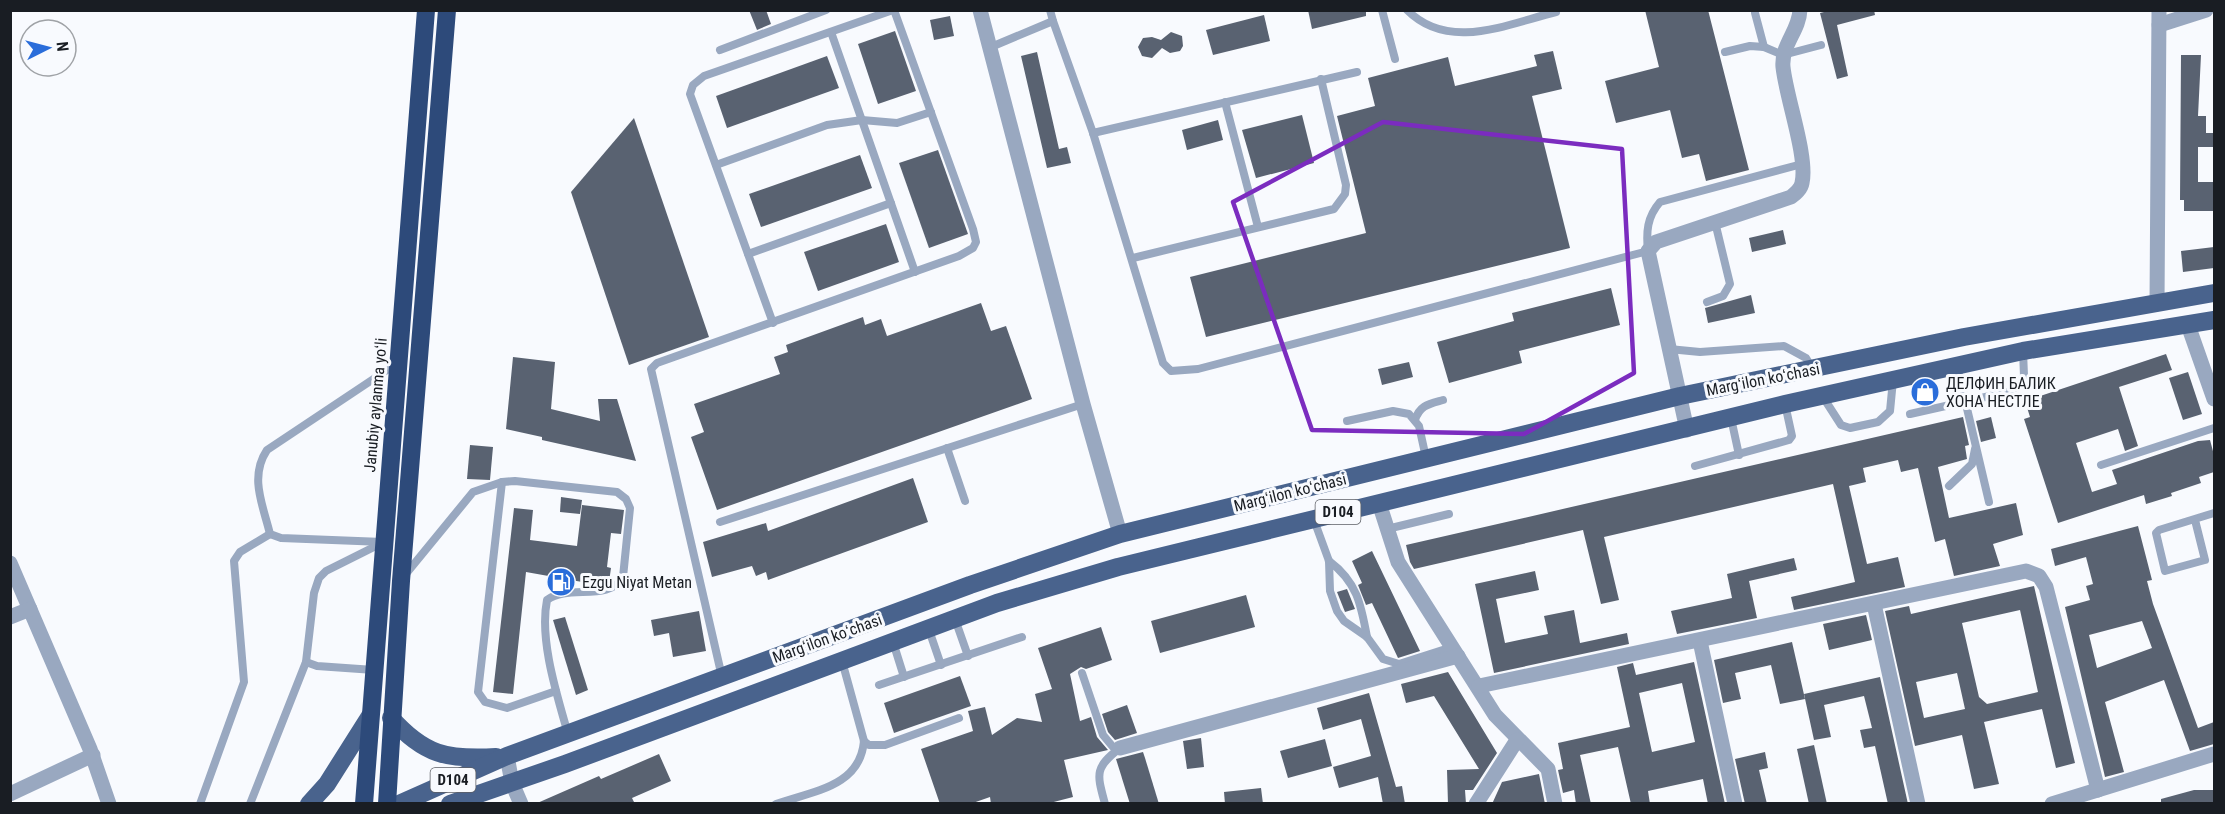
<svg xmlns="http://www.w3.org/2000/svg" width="2225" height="814" font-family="'Roboto Condensed',sans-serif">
	<rect width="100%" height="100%" fill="#f8fafe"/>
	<g fill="#596271" fill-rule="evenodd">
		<polygon points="749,10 766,10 771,24 757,30"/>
		<polygon points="1308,10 1366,10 1366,16 1312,29"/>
		<polygon points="1645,10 1708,10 1749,170 1706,181 1699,154 1682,158 1670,110 1616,123 1605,81 1659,67"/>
		<polygon points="1832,10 1874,10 1875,15 1837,25 1848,76 1837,79 1820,13"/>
		<polygon points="1264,15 1270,41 1213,55 1206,30"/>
		<polygon points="950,16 954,36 934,40 930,20"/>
		<polygon points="895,31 916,91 878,104 858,44"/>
		<polygon points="1171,32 1182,36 1183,46 1180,51 1170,53 1162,48 1152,58 1142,56 1138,47 1143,38 1152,37 1161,40"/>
		<polygon points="1553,51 1562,89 1532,96 1570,248 1206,337 1190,277 1366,233 1337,116 1375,106 1368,78 1448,57 1455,86 1537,66 1534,55"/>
		<polygon points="1037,52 1059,149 1067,147 1071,163 1047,168 1021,56"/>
		<polygon points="2181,55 2201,55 2198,116 2206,116 2206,133 2214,133 2214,147 2198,147 2198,182 2214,182 2214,211 2184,211 2184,200 2180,200"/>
		<polygon points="827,56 839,88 727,128 716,96"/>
		<polygon points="1302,115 1314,163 1256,178 1242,130"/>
		<polygon points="634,118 709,337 629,365 571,192"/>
		<polygon points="1218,120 1223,140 1187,150 1182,130"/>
		<polygon points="938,150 968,234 929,248 899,163"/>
		<polygon points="860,155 872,188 761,227 749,194"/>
		<polygon points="886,224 899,262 818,291 804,252"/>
		<polygon points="1783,230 1786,244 1752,252 1749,238"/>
		<polygon points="2214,247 2214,268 2183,272 2181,251"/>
		<polygon points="1611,288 1620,325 1519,351 1522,363 1449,383 1437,342 1514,321 1512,313"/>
		<polygon points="1751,295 1755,313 1708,323 1705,308"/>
		<polygon points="981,303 991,331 1006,326 1032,399 717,510 691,437 704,432 694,404 780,374 774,357 788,352 786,345 863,317 865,325 881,319 887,336"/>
		<polygon points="2166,354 2172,370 2119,387 2138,446 2125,451 2118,429 2076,443 2092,492 2117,484 2112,470 2198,441 2210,440 2214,455 2214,472 2199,477 2201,483 2171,493 2172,496 2146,504 2144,495 2058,523 2024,419 2030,417 2025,401"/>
		<polygon points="513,357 555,362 551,409 600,421 598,399 617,399 636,461 542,440 542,437 506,429"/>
		<polygon points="1409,362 1413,377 1382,385 1378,369"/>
		<polygon points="2188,372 2202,414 2183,420 2169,378"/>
		<polygon points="1963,417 1969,445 1965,446 1967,459 1938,467 1949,518 2016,503 2023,535 1993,544 2000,566 1954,576 1945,539 1935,542 1918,468 1901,472 1898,460 1863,468 1866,482 1849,486 1867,564 1898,557 1905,587 1794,610 1791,597 1855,582 1833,484 1604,537 1619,600 1601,604 1583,530 1414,569 1410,562 1406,545"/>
		<polygon points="1991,417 1996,438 1981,442 1976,421"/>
		<polygon points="470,445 493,447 490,480 467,479"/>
		<polygon points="913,478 928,522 768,580 766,572 756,576 752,566 712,577 703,542 766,523 768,531"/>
		<polygon points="561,497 582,500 580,514 560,512"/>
		<polygon points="582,505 624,510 621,534 611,533 607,567 611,568 609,582 599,585 526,572 513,694 493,692 514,508 533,510 530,540 577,546"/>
		<path d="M2138,526L2152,580L2147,581L2153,604L2198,728L2214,722V744L2190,751L2164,680L2105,702L2124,772L2105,777L2065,607L2090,600L2086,586L2093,584L2086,557L2055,566L2051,549ZM2142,621L2152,648L2097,668L2089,635Z"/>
		<polygon points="1372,551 1420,651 1398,658 1372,603 1366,605 1358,585 1362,583 1352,561"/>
		<polygon points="1794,558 1797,570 1749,581 1757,618 1677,634 1671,611 1732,598 1727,574"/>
		<polygon points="1535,571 1539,590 1496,599 1505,643 1548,634 1544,616 1574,610 1580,643 1627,633 1629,644 1494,673 1475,584"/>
		<path d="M2034,586L2075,763L2056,768L2042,709L1984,722L1999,784L1974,789L1962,735L1915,746L1885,611L1909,606L1911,614ZM2020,610L2038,692L1987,704L1979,697L1962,623ZM1957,673L1965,709L1924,718L1916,682Z"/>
		<polygon points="1347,589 1355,609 1345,612 1337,592"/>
		<polygon points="1246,595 1255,627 1160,653 1151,621"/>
		<polygon points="699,611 706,651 673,657 669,633 654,636 651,620"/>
		<polygon points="1866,615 1872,640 1829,650 1823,624"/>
		<polygon points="565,617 588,690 576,695 553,620"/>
		<polygon points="1101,627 1112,660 1086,669 1081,667 1070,674 1080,721 1091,717 1097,737 1108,750 1064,760 1073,797 1046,804 991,804 990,797 970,804 940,804 921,749 973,731 968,711 985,707 992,735 1017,718 1042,722 1035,694 1052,689 1038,648"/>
		<polygon points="1792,642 1805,699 1780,704 1771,665 1735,673 1741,699 1723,703 1714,660"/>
		<path d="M1694,662L1725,804H1708L1703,779L1648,791L1650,804H1631L1618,747L1580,755L1591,804H1576L1574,790L1563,793L1558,770L1563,769L1558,743L1630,727L1617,667L1633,663L1636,675ZM1682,683L1695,742L1652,752L1639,693Z"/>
		<polygon points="1448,672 1497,753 1473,790 1465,790 1466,804 1448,804 1447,770 1479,769 1434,696 1406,703 1401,684"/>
		<polygon points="960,676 971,706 894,733 884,703"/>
		<polygon points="1880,677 1908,804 1888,804 1875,746 1864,748 1860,730 1872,728 1864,696 1824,705 1831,737 1814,740 1804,694"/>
		<polygon points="1369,693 1396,787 1402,786 1405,804 1383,804 1378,777 1339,788 1333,767 1371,756 1361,719 1323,730 1317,708"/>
		<polygon points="1127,705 1137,733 1115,740 1108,732 1102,714"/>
		<polygon points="1201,738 1204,767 1187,769 1183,741"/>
		<polygon points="1325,739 1332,766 1288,778 1280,751"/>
		<polygon points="1814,745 1827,804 1809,804 1797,749"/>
		<polygon points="1143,752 1145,758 1159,804 1130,804 1116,759"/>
		<polygon points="1765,752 1768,768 1759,770 1767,804 1745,804 1735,759"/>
		<polygon points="659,754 671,781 632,798 635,804 535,804 599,776 601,779"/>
		<polygon points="1539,774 1545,804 1492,804 1502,782"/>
		<polygon points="1261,788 1263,804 1225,804 1224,792"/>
		<polygon points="2194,790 2214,790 2214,804 2161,804 2161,799"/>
	</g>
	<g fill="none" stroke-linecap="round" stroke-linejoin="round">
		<g stroke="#99a8c0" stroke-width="8">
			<polyline points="1050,10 1053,21"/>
			<polyline points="1382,10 1395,59"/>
			<path d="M1407,10C1449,52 1507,24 1556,12"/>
			<polyline points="1755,13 1764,47"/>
			<polyline points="831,32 915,272"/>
			<path d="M991,47L1053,21L1093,133L1163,363L1171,371L1198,369L1648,251C1646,232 1647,217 1660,202L1802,164"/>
			<polyline points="720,50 826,10"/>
			<polyline points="1725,52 1750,46 1764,47 1783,55 1821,45"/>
			<polyline points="1225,102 1258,227"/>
			<polyline points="1093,133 1357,72"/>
			<polyline points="716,165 827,125 862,120 897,123 931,112"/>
			<polyline points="748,254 891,203"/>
			<polyline points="1133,258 1334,209 1345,194 1346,185 1321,79"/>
			<polyline points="1707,302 1723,296 1730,284 1715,222"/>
			<polyline points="773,323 690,94 693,85 704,76 893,10"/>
			<polyline points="1669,349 1700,352 1784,346 1806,358 1812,368"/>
			<polyline points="1957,366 1989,502"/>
			<polyline points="1823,397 1841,425 1850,428 1878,422 1890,411 1893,380"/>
			<polyline points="1910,414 2012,391 2024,376 2023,351"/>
			<polyline points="1731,418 1739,455"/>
			<path d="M1415,420C1420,405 1429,404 1443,400"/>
			<polyline points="1347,421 1393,411 1409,414 1419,426 1426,458"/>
			<polyline points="947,448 965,501"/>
			<polyline points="2101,465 2214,428"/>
			<polyline points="1695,466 1789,440 1792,436 1785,404"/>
			<polyline points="502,482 478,692 485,702 507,708 556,691"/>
			<polyline points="1949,486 1972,464 1975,449"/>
			<polyline points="1314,520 1329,561 1330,591 1337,611 1344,621 1367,637 1383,659 1399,664 1452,647"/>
			<polyline points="2195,520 2205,560 2165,571 2156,533 2159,530 2214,513"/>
			<polyline points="720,522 1083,404"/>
			<polyline points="1387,529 1449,514"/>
			<path d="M383,542L281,538L270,534C263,505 249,477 267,450L396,364"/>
			<path d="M1329,561C1357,582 1361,604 1367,637"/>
			<path d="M405,575L473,492L502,482L515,481L617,492L626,499L630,508L623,577C609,602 568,584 547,600C539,640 557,695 568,734"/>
			<polyline points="955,619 968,656"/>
			<polyline points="929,630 941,665"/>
			<polyline points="893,642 904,677"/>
			<polyline points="306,662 317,666 374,670"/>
			<polyline points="1082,673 1103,735 1113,747 1120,748"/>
			<polyline points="722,677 651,369 657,363 959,256 973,248 976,242 973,229 894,10"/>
			<polyline points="879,685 1022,637"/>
			<polyline points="864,741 869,745 885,745 959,718"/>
			<polyline points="200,804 244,682 234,561 240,552 270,534"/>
			<polyline points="250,804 306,662 314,593 319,578 326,571 382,543"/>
			<path d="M776,804C813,791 860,787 864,741L842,661"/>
			<path d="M1105,804C1097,774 1094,768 1120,748"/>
		</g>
		<g stroke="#99a8c0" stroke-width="15">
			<polyline points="980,10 1083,404 1120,534"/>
			<polyline points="2159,25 2206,10"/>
			<polyline points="2157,304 2159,10"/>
			<polyline points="2188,325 2214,399"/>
			<path d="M1687,430L1648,251L1656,242L1791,197C1796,193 1801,189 1802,183C1808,157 1786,97 1783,67C1781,45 1799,31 1800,10"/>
			<polyline points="1379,503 1398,562 1495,715 1548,769 1555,804"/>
			<polyline points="10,563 90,749 109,804"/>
			<polyline points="1874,604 1918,804"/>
			<polyline points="10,617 30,609"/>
			<polyline points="1700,641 1735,804"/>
			<polyline points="1479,686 2026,571 2039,576 2046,587 2098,790"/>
			<polyline points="1120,748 1458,656"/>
			<polyline points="507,756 512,783 521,804"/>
			<polyline points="10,794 93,755"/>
			<polyline points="1476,804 1517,740"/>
			<polyline points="2052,804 2214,754"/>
		</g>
		<g stroke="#49638d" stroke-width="18">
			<path d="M391,718C424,755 447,760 496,757"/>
			<polyline points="309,804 327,784 370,716"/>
			<polyline points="399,804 507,756 970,585 1120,534 1680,396 1964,337 2214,293"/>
			<polyline points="450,804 565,764 997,603 1118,567 1785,404 2023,351 2214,320"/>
		</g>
		<g stroke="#2d4a7a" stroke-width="18">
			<polyline points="364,804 426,10"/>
			<polyline points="387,804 401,581 447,10"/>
		</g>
	</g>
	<path fill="none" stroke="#7b2cbf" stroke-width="4.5" stroke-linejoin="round" d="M1383,122L1622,149L1634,373L1524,434L1312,430L1233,202Z"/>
	<defs>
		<g id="shop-disc" transform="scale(1.5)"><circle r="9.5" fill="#2a6dda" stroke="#f8fafe"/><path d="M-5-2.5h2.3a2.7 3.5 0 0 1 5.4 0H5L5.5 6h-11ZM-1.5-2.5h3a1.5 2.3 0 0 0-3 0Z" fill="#fff"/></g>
		<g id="fuel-disc" transform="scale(1.5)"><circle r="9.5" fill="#2a6dda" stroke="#f8fafe"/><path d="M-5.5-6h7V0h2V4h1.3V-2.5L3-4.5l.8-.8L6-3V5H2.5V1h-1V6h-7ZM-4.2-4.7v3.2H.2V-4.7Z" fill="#fff"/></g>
	</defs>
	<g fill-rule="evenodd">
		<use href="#shop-disc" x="1925" y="392"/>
		<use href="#fuel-disc" x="561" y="582"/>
	</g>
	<g text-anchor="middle" stroke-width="6" stroke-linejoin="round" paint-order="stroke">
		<g fill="#f8fafe" stroke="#5c5f65" stroke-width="1.5">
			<rect x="1315.5" y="500" width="45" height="24" rx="4.5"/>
			<rect x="430.5" y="768" width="45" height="24" rx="4.5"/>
		</g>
		<g font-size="15" font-weight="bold" fill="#191d23">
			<text x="1338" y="517">D104</text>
			<text x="453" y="785">D104</text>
		</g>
		<g font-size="16" fill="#191d23" stroke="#f8fafe">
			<text transform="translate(1763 379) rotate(-11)" y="6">Margʻilon koʻchasi</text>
			<text transform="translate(375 405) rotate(-85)" y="6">Janubiy aylanma yoʻli</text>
			<text transform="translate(1290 492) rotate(-14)" y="6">Margʻilon koʻchasi</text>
			<text transform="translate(827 638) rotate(-20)" y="6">Margʻilon koʻchasi</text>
		</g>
		<g font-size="16" fill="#191d23" stroke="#f8fafe" text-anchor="start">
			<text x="1946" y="389">ДЕЛФИН БАЛИК<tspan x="1946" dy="18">ХОНА НЕСТЛЕ</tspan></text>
			<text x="582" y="588">Ezgu Niyat Metan</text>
		</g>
	</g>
	<rect width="2225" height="814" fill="none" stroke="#191d23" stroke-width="24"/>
	<g transform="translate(48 48) rotate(84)"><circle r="28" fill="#f8fafe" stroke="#9fa2a6" stroke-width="1.5"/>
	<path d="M0-4.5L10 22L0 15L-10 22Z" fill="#2a6dda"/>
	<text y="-9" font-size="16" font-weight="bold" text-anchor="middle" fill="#191d23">N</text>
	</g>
</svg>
